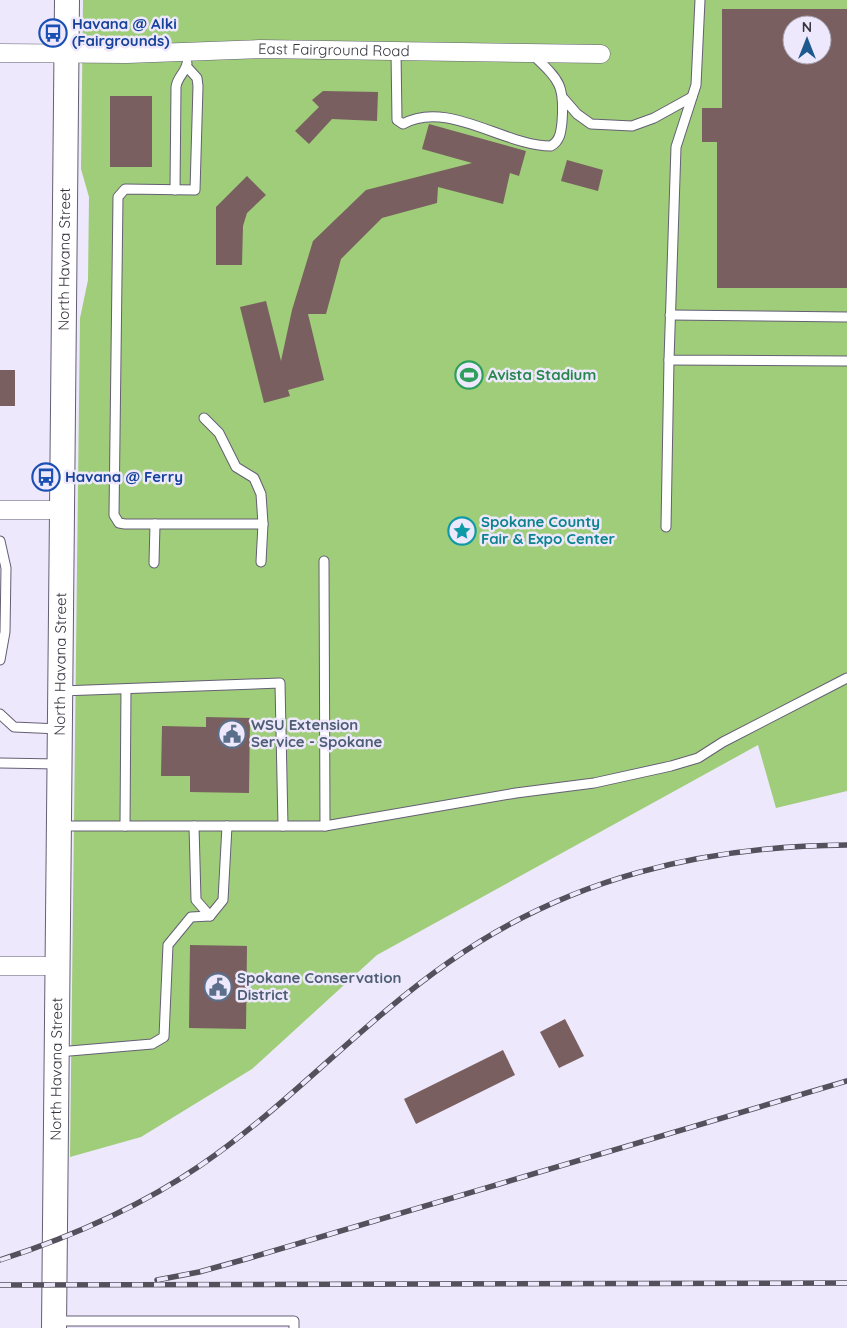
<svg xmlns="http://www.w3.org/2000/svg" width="847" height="1328" font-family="Quicksand,sans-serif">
	<rect width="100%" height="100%" fill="#eee8fc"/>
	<path fill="#9fcd7a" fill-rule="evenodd" d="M83,0H847V791L776,808L758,745L377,955L252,1069L141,1137L70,1157L80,318L88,280L89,197L81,169ZM792,25H822V55H792Z"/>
	<g fill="#795f5f" fill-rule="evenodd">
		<path d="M722,9H847V288H717V142H702V108H722ZM792,25H822V55H792Z"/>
		<polygon points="323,91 378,92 377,121 332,119 309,144 295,131 319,107 312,100"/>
		<rect x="110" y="96" width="42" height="71"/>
		<polygon points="429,124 526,151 519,176 510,173 503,204 438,187 437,203 382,218 341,259 326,314 308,314 324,380 288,390 290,396 264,403 240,307 266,301 281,361 292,310 313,241 366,190 472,163 422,149"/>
		<polygon points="567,160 603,170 598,191 561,181"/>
		<polygon points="247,176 266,195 247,213 243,226 242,265 216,265 216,207"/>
		<rect x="0" y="370" width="15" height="36"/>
		<polygon points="206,717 250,718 249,793 190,792 190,776 161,776 162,726 206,727"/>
		<polygon points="190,945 247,946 246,1029 189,1028"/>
		<polygon points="565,1019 584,1056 559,1068 540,1032"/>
		<polygon points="503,1050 515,1075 416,1124 404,1099"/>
	</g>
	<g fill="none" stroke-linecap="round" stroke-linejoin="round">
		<g stroke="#655f74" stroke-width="11">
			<g id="lane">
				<polyline points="700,0 696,85 676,147 669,360 847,361"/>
				<path d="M396,52L397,120L403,124C447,99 504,146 551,146C560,141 561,132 562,122C565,84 559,80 532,54"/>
				<polyline points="187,67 197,78 198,86 195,190 125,189 118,197 114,515 119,523 125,524 263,524 261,562"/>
				<polyline points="564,99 577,114 591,124 632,126 654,118 692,97"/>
				<path d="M175,190L176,87C177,77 186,72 187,63"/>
				<polyline points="670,315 847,317"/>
				<polyline points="204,418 219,433 236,467 254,478 261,494 263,524"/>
				<polyline points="666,527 669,360"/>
				<polyline points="0,541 6,568 5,632 0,660"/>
				<polyline points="324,561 325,826 516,793 594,783 671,766 698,758 723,742 847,678"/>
				<polyline points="154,563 155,524"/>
				<polyline points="0,714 14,727 59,729"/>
				<polyline points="0,763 58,764"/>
				<polyline points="61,826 283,826 280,683 61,691"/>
				<polyline points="125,826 126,689"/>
				<polyline points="194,826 196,900 210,916"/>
				<polyline points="283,826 325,826"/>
				<polyline points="58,1052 152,1044 164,1037 168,945 191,917 210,916 223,900 227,826"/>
				<polyline points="54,1321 294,1321 294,1328"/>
			</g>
		</g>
		<g stroke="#655f74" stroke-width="19">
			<g id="street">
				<path id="s1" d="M0,53L127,54L260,49L601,54"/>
				<polyline points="0,510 61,510"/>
				<polyline points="0,966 56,966"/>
			</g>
		</g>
		<g stroke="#655f74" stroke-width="26">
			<g id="secondary">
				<path id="s2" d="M54,1328L67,0"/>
			</g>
		</g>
		<use href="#lane" stroke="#fff" stroke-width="9"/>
		<use href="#street" stroke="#fff" stroke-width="18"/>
		<use href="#secondary" stroke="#fff" stroke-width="24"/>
		<g stroke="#54505c" stroke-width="5.5">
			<g id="rail">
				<path d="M0,1260C71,1237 140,1207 201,1165C289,1105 361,1023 449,962C568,878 703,846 847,845"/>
				<polyline points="157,1280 199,1272 246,1259 847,1081"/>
				<polyline points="0,1285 847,1283"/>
			</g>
		</g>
		<use href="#rail" stroke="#eee8fc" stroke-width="4" stroke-dasharray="11" stroke-linecap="butt"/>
	</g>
	<defs>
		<g id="bus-ring" transform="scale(1.4375)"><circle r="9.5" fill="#eee8fc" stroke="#1a4fb4" stroke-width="1.5"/><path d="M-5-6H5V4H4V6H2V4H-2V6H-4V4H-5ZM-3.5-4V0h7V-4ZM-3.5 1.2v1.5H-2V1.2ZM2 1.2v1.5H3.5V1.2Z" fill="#1a4fb4"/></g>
		<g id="stadium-ring" transform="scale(1.4375)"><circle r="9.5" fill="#eee8fc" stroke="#2e9e5b" stroke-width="1.5"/><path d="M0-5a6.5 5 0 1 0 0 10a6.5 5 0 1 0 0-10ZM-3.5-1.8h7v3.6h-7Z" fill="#2e9e5b"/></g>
		<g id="sight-ring" transform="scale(1.4375)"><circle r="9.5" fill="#eee8fc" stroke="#0f9aa8" stroke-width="1.5"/><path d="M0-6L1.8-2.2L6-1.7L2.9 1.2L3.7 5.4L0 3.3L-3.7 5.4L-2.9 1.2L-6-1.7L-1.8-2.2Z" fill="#0f9aa8"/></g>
		<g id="civic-ring" transform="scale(1.4375)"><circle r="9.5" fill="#eee8fc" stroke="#5c6f8a" stroke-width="1.5"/><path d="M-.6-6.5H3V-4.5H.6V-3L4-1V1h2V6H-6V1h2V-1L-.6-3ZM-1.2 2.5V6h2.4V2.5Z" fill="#5c6f8a"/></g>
	</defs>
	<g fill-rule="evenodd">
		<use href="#bus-ring" x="53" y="33"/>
		<use href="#stadium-ring" x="469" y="375"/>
		<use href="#bus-ring" x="46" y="477"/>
		<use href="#sight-ring" x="462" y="531"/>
		<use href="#civic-ring" x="232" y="734"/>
		<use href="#civic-ring" x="218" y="987"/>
	</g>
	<g text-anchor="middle" stroke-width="5" stroke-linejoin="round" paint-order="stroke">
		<g font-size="15" font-weight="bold" fill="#164399" stroke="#eee8fc" text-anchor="start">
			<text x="72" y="29">Havana @ Alki<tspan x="72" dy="17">(Fairgrounds)</tspan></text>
			<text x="65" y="482">Havana @ Ferry</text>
		</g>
		<g font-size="15" fill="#38353f" stroke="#eee8fc">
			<text dy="5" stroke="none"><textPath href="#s1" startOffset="334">East Fairground Road</textPath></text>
			<text dy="5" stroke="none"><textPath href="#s2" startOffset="1069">North Havana Street</textPath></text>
			<text dy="5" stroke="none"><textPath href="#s2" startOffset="664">North Havana Street</textPath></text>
			<text dy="5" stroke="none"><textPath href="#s2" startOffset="259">North Havana Street</textPath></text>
		</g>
		<g font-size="15" font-weight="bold" fill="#27864d" stroke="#eee8fc" text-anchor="start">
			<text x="488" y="380">Avista Stadium</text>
		</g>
		<g font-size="15" font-weight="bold" fill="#0d838f" stroke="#eee8fc" text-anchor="start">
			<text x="481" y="527">Spokane County<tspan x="481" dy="17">Fair &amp; Expo Center</tspan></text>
		</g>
		<g font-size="15" font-weight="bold" fill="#4e5e75" stroke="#eee8fc" text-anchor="start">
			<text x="251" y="730">WSU Extension<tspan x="251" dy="17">Service - Spokane</tspan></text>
			<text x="237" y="983">Spokane Conservation<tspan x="237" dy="17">District</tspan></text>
		</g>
	</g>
	<g transform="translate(807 40)"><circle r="24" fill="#eee8fc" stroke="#a5a0b0"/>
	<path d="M0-4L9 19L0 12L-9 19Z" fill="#1d588f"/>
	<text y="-8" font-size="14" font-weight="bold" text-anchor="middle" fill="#38353f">N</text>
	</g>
</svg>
